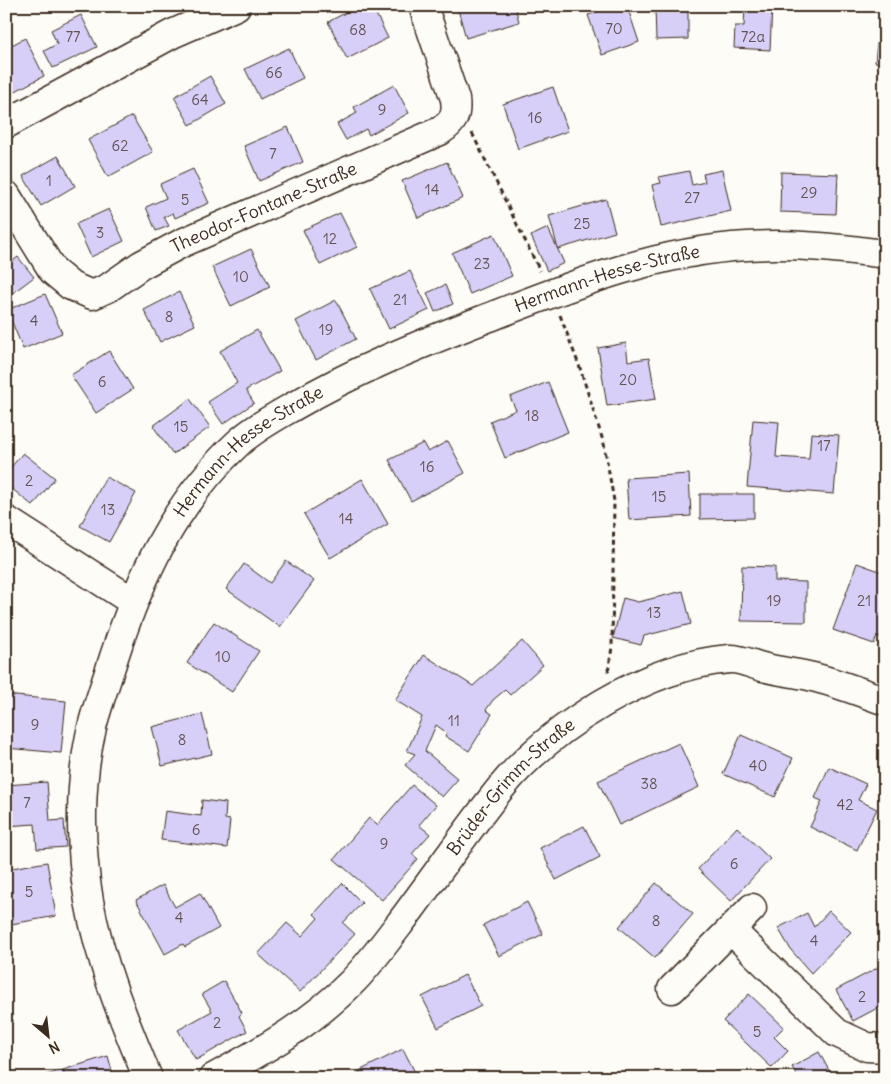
<svg xmlns="http://www.w3.org/2000/svg" width="891" height="1084" font-family="Delius,sans-serif">
	<rect width="100%" height="100%" fill="#fdfcf7"/>
	<filter id="ink" filterUnits="userSpaceOnUse"><feTurbulence type="fractalNoise" baseFrequency=".02" numOctaves="2"/><feDisplacementMap in="SourceGraphic" scale="10" xChannelSelector="R" yChannelSelector="G"/><feConvolveMatrix kernelMatrix="1 2 1 2 8 2 1 2 1" color-interpolation-filters="sRGB"/></filter>
	<g filter="url(#ink)">
		<g fill="#d7cff7" stroke="#3b2a1e">
			<polygon points="358,6 372,6 388,38 347,59 328,22"/>
			<polygon points="457,6 515,6 519,22 466,38"/>
			<polygon points="615,6 627,6 639,42 602,55 588,15"/>
			<polygon points="655,6 688,6 688,39 656,40"/>
			<polygon points="745,6 772,6 770,50 734,48 735,26 744,26"/>
			<polygon points="81,15 97,47 53,68 44,51 57,44 51,30"/>
			<polygon points="25,38 44,76 6,96 6,48"/>
			<polygon points="877,43 885,44 885,63 875,62"/>
			<polygon points="289,48 303,78 260,99 245,69"/>
			<polygon points="210,76 226,104 190,125 174,97"/>
			<polygon points="394,85 409,113 369,135 366,129 346,140 337,124 357,113 354,107"/>
			<polygon points="553,87 568,131 518,149 503,104"/>
			<polygon points="132,116 153,152 108,177 88,140"/>
			<polygon points="288,127 303,162 259,181 244,146"/>
			<polygon points="58,156 75,186 41,206 23,176"/>
			<polygon points="447,162 463,198 418,218 402,181"/>
			<polygon points="193,169 209,203 175,218 173,213 164,217 169,226 156,231 146,207 166,198 160,184"/>
			<polygon points="722,170 731,211 661,227 652,185 661,183 659,177 689,171 692,185 705,182 703,174"/>
			<polygon points="781,172 838,174 836,214 780,212"/>
			<polygon points="606,199 615,232 558,249 549,216"/>
			<polygon points="109,209 124,241 91,257 76,224"/>
			<polygon points="340,213 357,247 320,265 303,230"/>
			<polygon points="548,228 564,263 547,271 531,236"/>
			<polygon points="494,234 512,276 470,294 452,253"/>
			<polygon points="251,249 270,287 231,306 212,267"/>
			<polygon points="18,257 34,277 6,298 6,266"/>
			<polygon points="410,271 429,310 389,329 370,289"/>
			<polygon points="445,285 453,304 435,312 427,293"/>
			<polygon points="179,292 195,325 160,342 144,310"/>
			<polygon points="45,294 62,333 23,349 7,310"/>
			<polygon points="336,300 356,339 316,360 296,321"/>
			<polygon points="257,330 280,371 246,390 254,403 223,424 208,402 237,383 220,351"/>
			<polygon points="626,343 628,361 649,358 656,399 607,406 598,348"/>
			<polygon points="109,351 133,389 96,413 71,375"/>
			<polygon points="548,382 568,432 505,458 490,421 516,410 510,397"/>
			<polygon points="190,399 210,427 173,454 153,426"/>
			<polygon points="753,420 779,422 776,457 809,459 811,433 839,435 834,494 747,487"/>
			<polygon points="448,441 465,473 411,501 389,460 423,443 428,452"/>
			<polygon points="23,453 55,478 33,506 6,484 6,473"/>
			<polygon points="689,474 691,516 629,520 626,478"/>
			<polygon points="106,477 136,493 109,542 80,526"/>
			<polygon points="362,479 388,524 330,558 304,514"/>
			<polygon points="700,494 754,494 754,518 700,519"/>
			<polygon points="286,561 314,581 280,627 226,589 244,564 270,583"/>
			<polygon points="857,563 885,573 885,639 877,636 874,644 833,630"/>
			<polygon points="742,566 775,567 775,581 806,582 806,622 741,621"/>
			<polygon points="683,591 691,624 644,636 641,645 613,638 623,598 638,602"/>
			<polygon points="214,622 259,651 232,692 187,663"/>
			<polygon points="522,641 543,665 510,695 505,690 493,700 486,710 492,714 469,751 445,736 447,733 436,725 425,751 458,779 442,797 405,765 415,754 407,751 422,717 395,700 424,655 473,686"/>
			<polygon points="6,695 66,701 61,753 6,748"/>
			<polygon points="202,714 212,754 162,766 152,727"/>
			<polygon points="741,735 793,758 775,797 723,774"/>
			<polygon points="679,743 699,787 619,825 598,781"/>
			<polygon points="829,767 866,784 858,800 877,809 857,850 810,827 822,801 815,798"/>
			<polygon points="47,782 50,821 64,820 66,847 37,849 35,824 6,826 6,785"/>
			<polygon points="412,785 436,805 419,825 430,834 412,854 418,859 382,900 334,859 369,818 377,825"/>
			<polygon points="202,800 226,803 225,819 230,820 227,848 161,840 165,811 201,816"/>
			<polygon points="584,826 600,857 556,880 540,848"/>
			<polygon points="737,827 770,859 731,901 698,869"/>
			<polygon points="47,862 56,916 6,925 6,869"/>
			<polygon points="342,883 362,903 343,923 355,934 300,992 258,954 287,923 302,936 318,918 314,914"/>
			<polygon points="656,883 693,914 655,958 619,927"/>
			<polygon points="163,885 175,907 200,893 219,928 185,947 183,944 165,954 136,900"/>
			<polygon points="527,902 543,934 499,956 483,925"/>
			<polygon points="829,911 851,932 811,973 791,950 778,928 807,913 814,927"/>
			<polygon points="881,966 885,973 885,1004 853,1021 836,990"/>
			<polygon points="465,975 481,1006 438,1028 422,997"/>
			<polygon points="224,981 242,1013 239,1016 247,1031 196,1060 178,1030 212,1011 202,994"/>
			<polygon points="749,994 784,1027 774,1037 788,1051 772,1068 723,1021"/>
			<polygon points="403,1049 418,1078 363,1078 359,1071"/>
			<polygon points="819,1052 833,1078 798,1078 792,1067"/>
			<polygon points="108,1056 114,1078 65,1078 63,1070"/>
			<polygon points="63,1070 65,1078 36,1078"/>
		</g>
		<g fill="none" stroke-linecap="round" stroke-linejoin="round">
			<g stroke="#3b2a1e" stroke-width="31">
				<g id="minor">
					<polyline points="6,124 172,34 236,6"/>
					<path id="s1" d="M6,195L53,271L71,286L92,295L108,288L141,265L182,243L440,131C454,122 457,115 455,99L423,6"/>
					<polyline points="6,520 132,601"/>
					<polyline points="731,930 837,1033 867,1047 885,1048"/>
					<polyline points="672,989 752,908"/>
					<path id="s2" d="M148,1078C124,1021 100,962 89,901C79,844 79,779 93,723C99,701 107,679 114,657C140,577 174,503 237,444C253,429 275,417 294,406C354,371 418,345 482,320C567,287 655,251 747,246C793,243 839,248 885,254"/>
					<path id="s3" d="M213,1078C262,1051 312,1023 352,982C369,965 383,945 398,926C432,881 464,834 499,790C550,727 648,665 730,659C741,658 755,666 767,668C782,672 798,673 813,677C837,683 861,692 885,701"/>
				</g>
			</g>
			<g stroke="#3b2a1e" stroke-width="3" stroke-dasharray="5 4" stroke-linecap="butt">
				<polyline points="472,133 540,271"/>
				<polyline points="560,315 580,368 604,444 614,501 612,647 608,673"/>
			</g>
			<use href="#minor" stroke="#fdfcf7" stroke-width="28"/>
		</g>
	</g>
	<g text-anchor="middle" stroke-width="4.5" stroke-linejoin="round" paint-order="stroke">
		<g font-size="15" fill="#625354">
			<text x="614" y="34">70</text>
			<text x="358" y="35">68</text>
			<text x="73" y="42">77</text>
			<text x="753" y="42">72a</text>
			<text x="274" y="78">66</text>
			<text x="200" y="105">64</text>
			<text x="382" y="115">9</text>
			<text x="535" y="123">16</text>
			<text x="120" y="151">62</text>
			<text x="273" y="159">7</text>
			<text x="49" y="186">1</text>
			<text x="432" y="195">14</text>
			<text x="809" y="198">29</text>
			<text x="692" y="203">27</text>
			<text x="185" y="205">5</text>
			<text x="582" y="229">25</text>
			<text x="100" y="238">3</text>
			<text x="330" y="244">12</text>
			<text x="482" y="269">23</text>
			<text x="241" y="282">10</text>
			<text x="400" y="305">21</text>
			<text x="169" y="322">8</text>
			<text x="34" y="326">4</text>
			<text x="326" y="335">19</text>
			<text x="628" y="385">20</text>
			<text x="102" y="387">6</text>
			<text x="532" y="421">18</text>
			<text x="181" y="432">15</text>
			<text x="824" y="451">17</text>
			<text x="427" y="472">16</text>
			<text x="29" y="486">2</text>
			<text x="659" y="502">15</text>
			<text x="108" y="515">13</text>
			<text x="346" y="524">14</text>
			<text x="774" y="606">19</text>
			<text x="864" y="606">21</text>
			<text x="654" y="618">13</text>
			<text x="223" y="662">10</text>
			<text x="454" y="726">11</text>
			<text x="35" y="730">9</text>
			<text x="182" y="745">8</text>
			<text x="758" y="771">40</text>
			<text x="649" y="789">38</text>
			<text x="27" y="808">7</text>
			<text x="845" y="810">42</text>
			<text x="196" y="835">6</text>
			<text x="384" y="849">9</text>
			<text x="734" y="869">6</text>
			<text x="29" y="897">5</text>
			<text x="179" y="923">4</text>
			<text x="656" y="926">8</text>
			<text x="814" y="946">4</text>
			<text x="862" y="1002">2</text>
			<text x="217" y="1028">2</text>
			<text x="757" y="1037">5</text>
		</g>
		<g font-size="18" fill="#3b2a1e" stroke="#fdfcf7">
			<text dy="6" stroke="none"><textPath href="#s1" startOffset="329">Theodor-Fontane-Straße</textPath></text>
			<text dy="6" stroke="none"><textPath href="#s2" startOffset="1092">Hermann-Hesse-Straße</textPath></text>
			<text dy="6" stroke="none"><textPath href="#s2" startOffset="688">Hermann-Hesse-Straße</textPath></text>
			<text dy="6" stroke="none"><textPath href="#s3" startOffset="422">Brüder-Grimm-Straße</textPath></text>
		</g>
	</g>
	<rect width="891" height="1084" fill="none" stroke="#fdfcf7" stroke-width="25"/>
	<rect x="12" y="12" width="866" height="1059" fill="none" stroke="#3b2a1e" stroke-width="2" filter="url(#ink)"/>
	<g transform="translate(48 1036) rotate(152)" stroke="#fdfcf7" stroke-width="4" paint-order="stroke">
	<path d="M0-4L9 19L0 12L-9 19Z" fill="#3b2a1e"/>
	<text y="-8" font-size="14" font-weight="bold" text-anchor="middle" fill="#3b2a1e">N</text>
	</g>
</svg>
